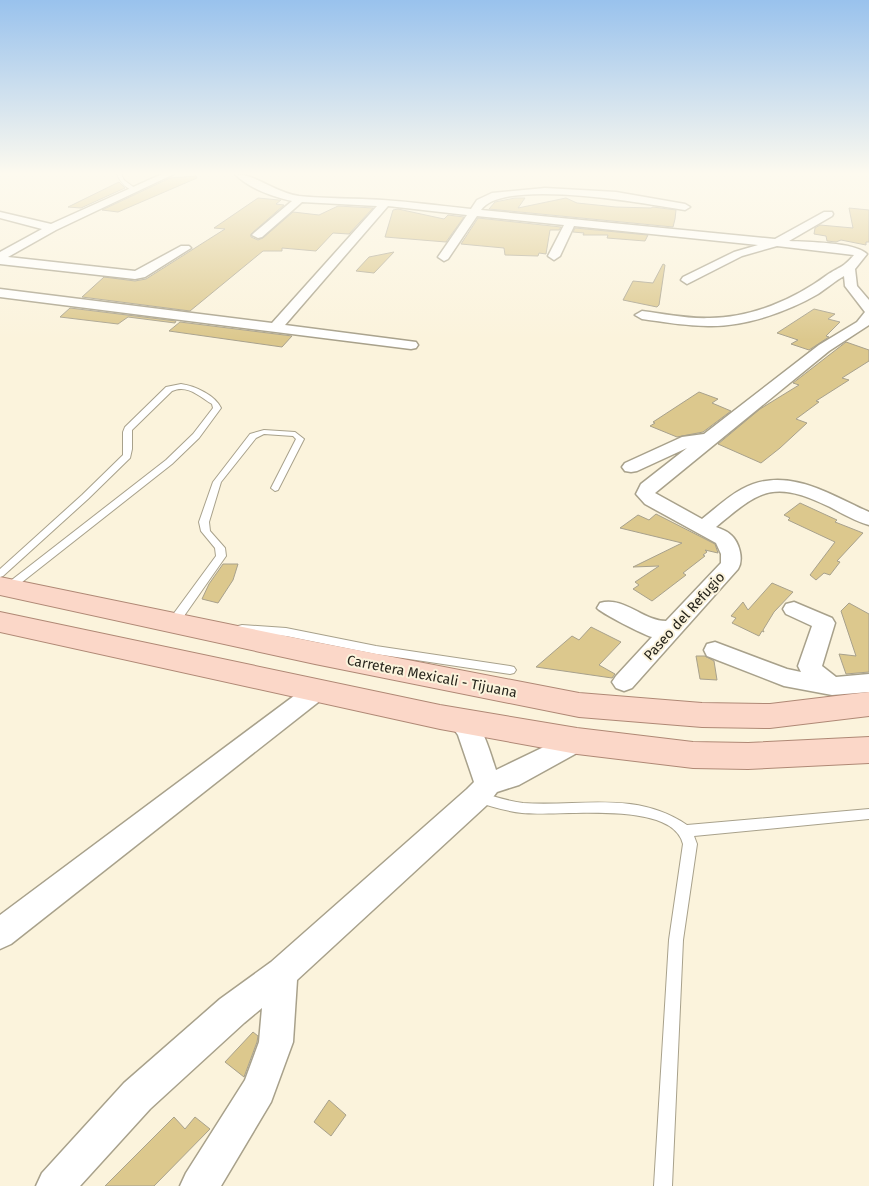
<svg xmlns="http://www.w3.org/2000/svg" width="869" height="1186" font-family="'Fira Sans',sans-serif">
	<rect width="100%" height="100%" fill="#fbf3dc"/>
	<g fill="#dcc88d" stroke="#a8a18c">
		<polygon points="196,176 197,178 118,212 102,210 170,178"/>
		<polygon points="119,182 125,188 81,208 68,207"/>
		<polygon points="258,198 279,200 281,200 276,204 284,205 251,234 251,237 258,240 263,238 293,212 319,215 338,206 373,208 349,234 333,233 316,251 282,248 282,251 263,251 190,311 82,297 104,277 135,281 146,279 225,229 214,228"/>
		<polygon points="515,198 525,198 518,208 566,198 577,203 616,207 651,208 653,207 676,210 675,219 673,227 489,209 495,202"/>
		<polygon points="849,208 869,210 869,242 866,242 866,245 841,240 836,242 827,241 826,236 814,234 815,228 820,225 853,228"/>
		<polygon points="398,209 444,219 448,215 464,217 446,242 385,237 393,210"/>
		<polygon points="478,218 561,227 559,230 550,230 546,254 539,253 538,256 505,255 504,248 461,244"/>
		<polygon points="575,228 648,235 645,241 607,238 608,235 583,235 584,233 573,232"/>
		<polygon points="394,252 374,273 356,271 369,257"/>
		<polygon points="663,264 665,265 659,305 657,307 623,300 633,281 653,283"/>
		<polygon points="70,308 176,321 175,323 128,317 118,324 60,317"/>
		<polygon points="814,309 835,314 828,319 840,322 826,336 829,337 809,350 791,344 798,340 777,333"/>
		<polygon points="180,322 292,336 282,347 169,331"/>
		<polygon points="846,342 869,350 869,361 842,378 849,380 816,401 819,402 796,419 807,423 780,448 761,463 718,444 760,409 799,385 793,383"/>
		<polygon points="699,392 718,399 712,403 731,411 703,432 677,437 650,426 655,423 653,422"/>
		<polygon points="800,503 837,520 835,522 863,533 837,561 840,562 830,575 824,573 816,580 810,575 835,542 788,520 790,518 784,515"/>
		<polygon points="656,514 715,544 718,553 705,550 707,552 703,555 705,556 683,573 686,575 652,601 633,589 639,585 635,582 659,566 633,567 682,543 620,528 638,515 649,520"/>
		<polygon points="223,564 238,564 233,580 218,603 202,599 209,584"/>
		<polygon points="772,583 793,592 774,612 763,630 764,632 762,631 759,636 732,623 736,618 731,616 743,602 748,610"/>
		<polygon points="849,603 869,614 869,672 846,674 839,654 856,656 841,611"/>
		<polygon points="591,627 621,642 599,665 615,674 612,678 536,667 572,636 579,640"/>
		<polygon points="696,656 705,656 714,661 717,680 700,679"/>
		<polygon points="253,1032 258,1036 257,1042 244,1077 225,1062"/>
		<polygon points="329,1100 346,1115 331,1136 314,1122"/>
		<polygon points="174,1117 185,1129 195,1117 210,1129 154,1186 105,1186"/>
	</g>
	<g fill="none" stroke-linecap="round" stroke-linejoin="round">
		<g stroke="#a8a18b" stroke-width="2">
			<g id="service">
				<path d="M117,174H121L124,180L136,189V191C127,190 120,182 117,174Z"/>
				<path d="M181,384C195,386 215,395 221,408L199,438L172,464L12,590H4L3,588L4,586L166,460L193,434L213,408L212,404C199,396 187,384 172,391L132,430V449L130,458L88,499L3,576L0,577V569L82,495L123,455V432L125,427L166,387Z"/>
				<polygon points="264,430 295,432 304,439 278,490 275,491 271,488 296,439 293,436 264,434 256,438 221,482 209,522 210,531 225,548 226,556 177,626 169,626 168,623 169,620 216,556 215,548 201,531 199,522 213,482 250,434"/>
				<polygon points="242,625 286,628 376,646 510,666 514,667 516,670 514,673 510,674 376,654 286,636 238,632 237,629 238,626"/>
				<path d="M478,792C493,796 507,801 523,803C581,807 635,790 687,825L869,809V819L694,836L697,844L683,940L672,1186H654L669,940L683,844C673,799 556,817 522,813C505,811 489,806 474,801L472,797L474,793Z"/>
			</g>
		</g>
		<g stroke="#a8a18b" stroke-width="3">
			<g id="minor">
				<polygon points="162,174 174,174 56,230 8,257 135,271 181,246 189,246 191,248 145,277 135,279 0,264 0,252 42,229 0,218 0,212 51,224"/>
				<path d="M235,174C255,174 276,193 299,196C327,199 355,198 383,200C413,202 442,206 471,209L477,200L492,193L545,188L616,192L685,204L690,207L685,210C648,204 503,177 481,210L775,239L824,212H832L833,214L832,216L789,241C807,242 855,242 867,254L855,269L857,286L869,300V325L829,351L655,493L702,519C715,509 727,497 742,489C786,465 829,494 869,512V525C855,521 843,514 830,507C774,480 761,489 716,527C721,529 727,531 731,535C739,542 744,559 738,569L632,688L624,691L616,688L612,682L616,676L652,637C644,635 601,613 597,608L600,603C624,596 643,621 666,621L721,563V554L716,543L645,504L636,494L641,484L687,448L637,471L631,472L625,471L622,467L625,463L682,437L704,434L819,345L857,322L865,312L845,286L844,276C835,281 827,288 818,294C787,312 744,327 708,326C686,326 664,322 642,319L635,315L642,311C665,314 687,319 710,318C751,318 795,299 827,275C839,267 843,268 854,255L777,246L742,256L687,284L681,280L683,277L734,252L758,245L574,226L560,256L554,260L548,256L564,225L477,216L448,259L444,261L438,257L467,215L388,206L285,325L416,342L418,345L416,348L411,349L0,297V289L272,323L377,206L302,202L262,237L258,238L252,235L254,233L292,201C273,197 248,188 235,174Z"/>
				<polygon points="794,602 832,618 835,623 822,666 836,677 869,674 869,692 832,695 784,686 707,656 704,650 707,644 715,642 787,669 801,672 798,666 812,626 786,614 783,609 786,604"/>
				<polygon points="318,681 326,684 330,690 326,696 11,944 0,949 0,915 310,684"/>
				<path d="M460,711C483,719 489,750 496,770L577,731L586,734L590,741L586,748L519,785L497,792L487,805L297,980L293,1042L271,1102L221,1186H180L186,1173L245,1080L259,1042L262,1008L244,1023L150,1109L80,1186H36L42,1173L124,1083L220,999L271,962L467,789L474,782L458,735L448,721L451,714Z"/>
			</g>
		</g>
		<g stroke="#af8875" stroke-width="2">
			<g id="primary">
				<polygon points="0,577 315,642 579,693 702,703 770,704 869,692 869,716 770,728 702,727 579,717 315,664 0,595"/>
				<polygon points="0,612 440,705 577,728 693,742 748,743 869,737 869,763 748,769 693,768 577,754 440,729 0,632"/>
			</g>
		</g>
		<use href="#service" fill="#fff" fill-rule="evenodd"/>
		<use href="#minor" fill="#fff" fill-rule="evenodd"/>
		<use href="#primary" fill="#fbd7c8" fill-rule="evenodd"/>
	</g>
	<linearGradient id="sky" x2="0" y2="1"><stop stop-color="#99c2ed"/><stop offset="0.51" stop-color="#fdfaef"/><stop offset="1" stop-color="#fdfaef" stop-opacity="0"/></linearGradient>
	<rect width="869" height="340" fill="url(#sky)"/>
	<g text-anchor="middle" stroke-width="4" stroke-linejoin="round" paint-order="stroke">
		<g font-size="14" fill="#28261d" stroke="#fbf3dc">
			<text transform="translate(684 616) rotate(-48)" y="5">Paseo del Refugio</text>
			<text transform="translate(432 676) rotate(11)" y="5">Carretera Mexicali - Tijuana</text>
		</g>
	</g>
</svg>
